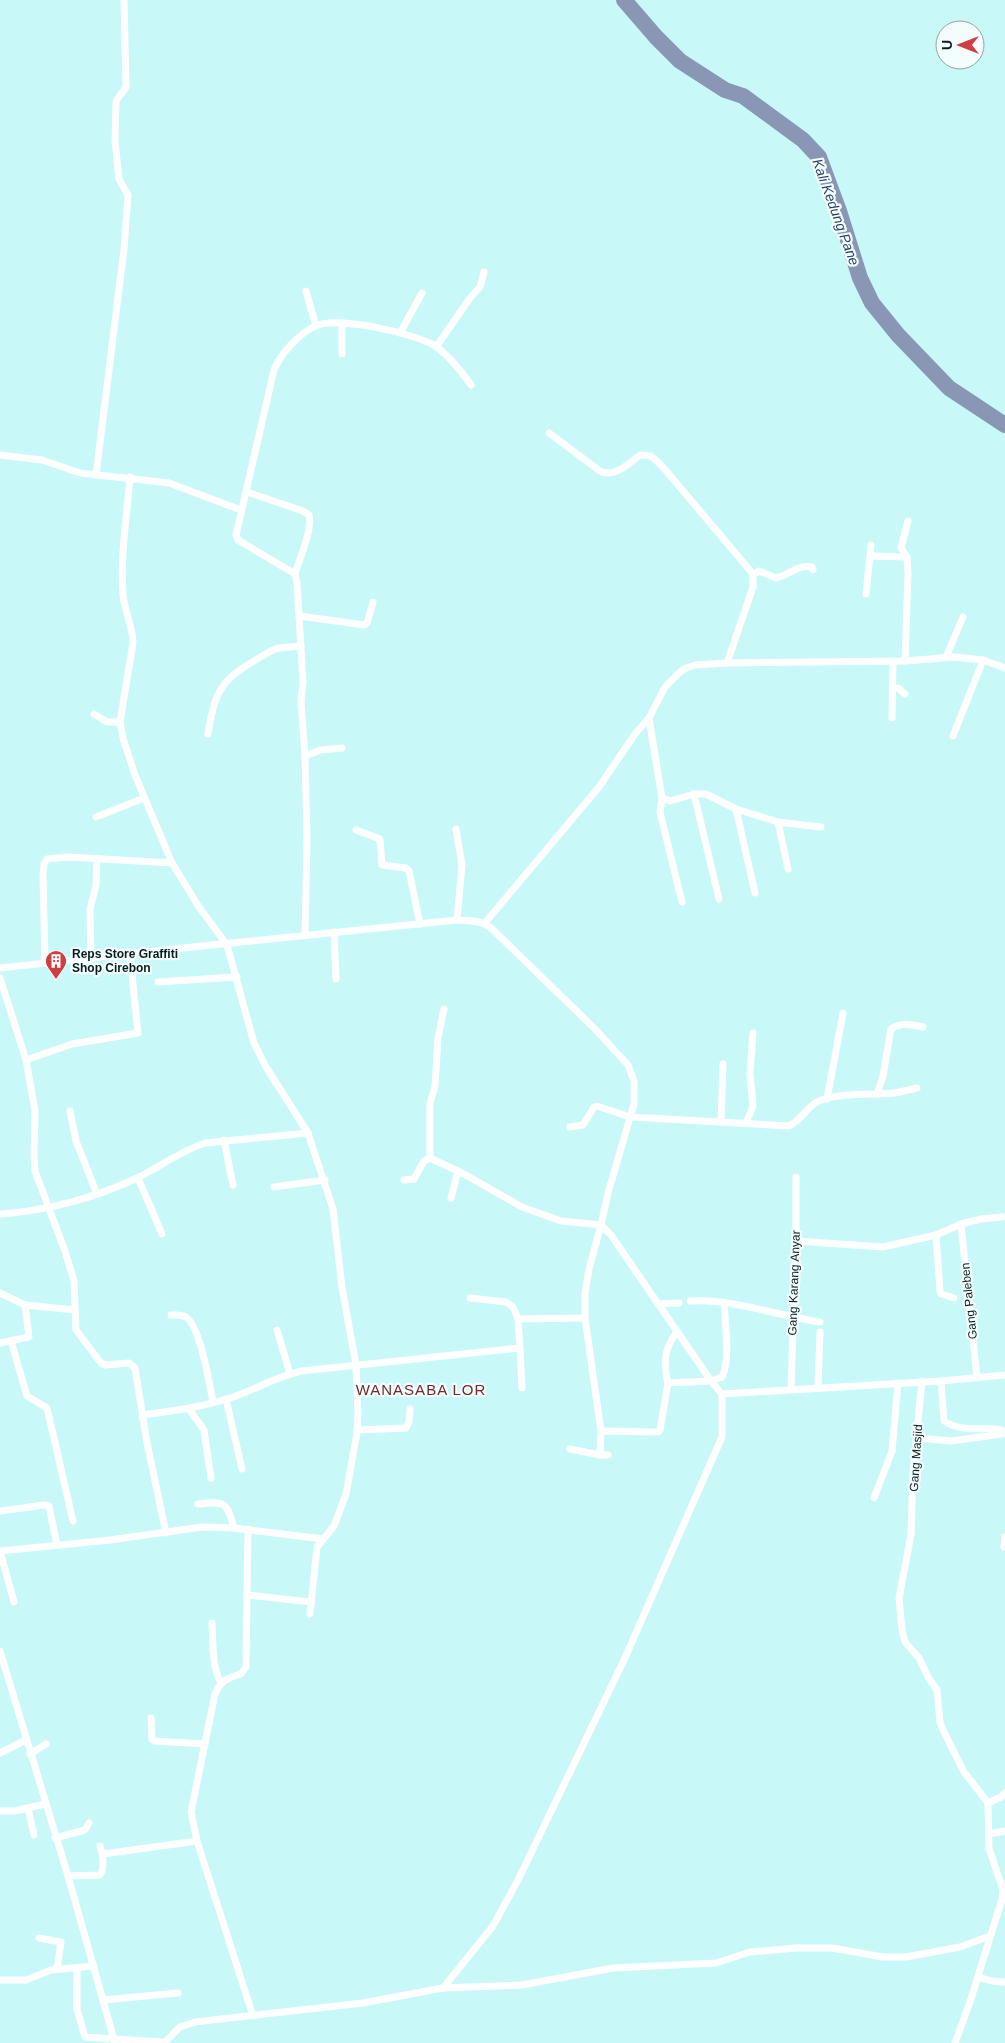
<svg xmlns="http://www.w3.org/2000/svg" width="1005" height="2043" font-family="Helvetica,sans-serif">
	<rect width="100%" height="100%" fill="#c9f8f8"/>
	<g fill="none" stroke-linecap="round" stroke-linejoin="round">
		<polyline stroke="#8997b4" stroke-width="16" points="624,0 656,37 680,61 725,90 743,96 803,140 819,157 839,211 860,278 872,303 898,335 949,388 1005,425"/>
		<g stroke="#fff" stroke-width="7">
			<polyline points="306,291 316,326"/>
			<polyline points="400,333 422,293"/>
			<polyline points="436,347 470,298 480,287 484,272"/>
			<polyline points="342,354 342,324"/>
			<path d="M549,433L600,471C615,478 628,464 640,455L651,456L662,466L748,568L753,575V587L727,663"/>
			<polyline points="0,455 42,460 80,473 169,483 241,510"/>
			<polyline points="96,475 124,249 128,195 119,179 115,141 116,101 126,87 124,0"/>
			<path d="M130,477C127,516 120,556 123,594C124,611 133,626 133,643L120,722L123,738L135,775L172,863L199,907L227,945L254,1043L266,1067L308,1133L333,1209L342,1287L356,1365L358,1413L357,1433L346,1494L334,1526L317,1547L310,1614"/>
			<path d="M247,492L303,511L309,515C313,529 299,559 295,574"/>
			<polyline points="870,556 907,557"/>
			<path d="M753,575L759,571L776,578C789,575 798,564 812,567L813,570"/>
			<polyline points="866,594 871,545"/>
			<polyline points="300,616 364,625 367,623 373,602"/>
			<polyline points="946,657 963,617"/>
			<polyline points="905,661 908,574 907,557 901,548 908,521"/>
			<polyline points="892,688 898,688 905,694"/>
			<polyline points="94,714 107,722 120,722"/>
			<polyline points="649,718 662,798 670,801 694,794 706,794 736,809 778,822 821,827"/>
			<polyline points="892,718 893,661"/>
			<path d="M208,734C216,682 226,677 271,651L278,648L301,646"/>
			<polyline points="953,736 983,660"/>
			<polyline points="305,756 320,750 342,748"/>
			<polyline points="694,794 719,899"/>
			<polyline points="662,798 660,812 682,902"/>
			<polyline points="736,809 755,893"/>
			<polyline points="96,817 144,798"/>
			<polyline points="778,822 788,869"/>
			<polyline points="456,829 462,865 457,920"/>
			<polyline points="356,830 380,839 382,865 406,868 409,871 420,924"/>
			<polyline points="484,924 599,787 635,734 649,718 665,687 680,672 686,668 695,665 727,663 905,661 954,657 983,660 1005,668"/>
			<polyline points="334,932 336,979"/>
			<path d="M305,935L307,840L305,756L301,701L303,682L297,583L295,574L238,540L236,535L274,370C281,353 298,335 315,326C337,316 415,333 435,346C449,355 461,371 471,385"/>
			<polyline points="91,959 90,909 96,885 97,859"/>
			<polyline points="45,963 43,875 44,864 47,859 68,857 172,863"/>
			<path d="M0,968C152,951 305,935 457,920C469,921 480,920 490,927L595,1029L628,1065L634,1081V1104L608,1193L601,1225L611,1235L711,1381L722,1394L941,1381L1005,1375"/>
			<polyline points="0,978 26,1060 35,1111 34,1155 35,1171 65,1251 74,1281 76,1330 101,1363 105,1365 129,1363 135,1368 147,1443 166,1533"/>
			<polyline points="158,982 237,977"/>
			<polyline points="26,1060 72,1044 138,1033 130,955"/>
			<polyline points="877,1094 895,1093 917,1088"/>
			<polyline points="827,1099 843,1013"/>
			<polyline points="70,1111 76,1141 97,1194"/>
			<polyline points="721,1122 723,1064"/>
			<polyline points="746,1123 753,1106 750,1073 753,1033"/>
			<path d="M570,1127L583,1125L594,1107L597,1106L630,1117L789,1126C800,1121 806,1109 815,1103C828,1094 861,1094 877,1094L883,1076L891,1029C900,1022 913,1025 923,1027"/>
			<polyline points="224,1140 233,1185"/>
			<polyline points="430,1158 430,1103 435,1087 438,1038 444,1009"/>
			<polyline points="138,1178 162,1234"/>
			<polyline points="404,1180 414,1179 424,1161 430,1158 464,1174 522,1207 561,1221 601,1225 589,1269 585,1293 585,1318 601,1431 600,1455 608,1455"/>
			<polyline points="274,1187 325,1180"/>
			<polyline points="451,1198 458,1171"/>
			<path d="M0,1214C46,1211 95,1198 137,1178C160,1167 180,1151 205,1143L308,1133"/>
			<polyline points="961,1224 977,1378"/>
			<polyline points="936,1235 940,1291 941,1294 954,1298"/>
			<polyline points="796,1241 883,1247 936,1235 961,1224 981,1219 1002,1217"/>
			<polyline points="0,1293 25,1305 75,1310"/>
			<polyline points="470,1298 506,1302 513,1307 518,1319"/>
			<path d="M690,1301C730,1298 779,1316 820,1322"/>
			<polyline points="658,1304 679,1303"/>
			<path d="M171,1315C176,1315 181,1314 186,1317C201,1328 209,1383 213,1402"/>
			<polyline points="277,1330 290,1374"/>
			<polyline points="11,1341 27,1396 47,1408 73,1521"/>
			<polyline points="0,1343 29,1337 25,1305"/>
			<polyline points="520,1348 522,1388"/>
			<polyline points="922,1381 913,1473 911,1535 899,1598 902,1630 905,1642 919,1658 928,1677 937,1690 940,1722 943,1730 964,1772 988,1803 989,1848 1003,1890 1002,1899 970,2002 955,2043"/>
			<path d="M941,1381L944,1421C964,1435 994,1424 1005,1432"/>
			<path d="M668,1383C663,1363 664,1348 677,1332"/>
			<polyline points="818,1387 820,1332"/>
			<polyline points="791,1389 796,1241 796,1177"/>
			<polyline points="226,1399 242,1469"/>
			<polyline points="189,1409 204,1430 211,1478"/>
			<path d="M142,1415C173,1411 203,1407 233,1397C256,1389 278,1376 302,1371L520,1348L518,1319L585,1318"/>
			<polyline points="357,1430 406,1428 409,1422 410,1409"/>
			<path d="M601,1431L658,1432L660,1430L668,1383L711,1381L722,1377C731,1358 725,1323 724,1302"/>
			<polyline points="918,1438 951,1441 1002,1434"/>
			<polyline points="570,1449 600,1455"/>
			<polyline points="874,1498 892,1451 898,1383"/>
			<path d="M198,1504C225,1501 227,1502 234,1528"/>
			<polyline points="0,1511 44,1505 49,1506 57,1545"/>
			<path d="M248,1529L246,1667L241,1674C228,1678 221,1680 215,1694L191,1812L197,1841L253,2016"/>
			<polyline points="1004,1547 1005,1537"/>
			<polyline points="0,1551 110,1540 202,1527 234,1528 323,1539"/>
			<polyline points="0,1551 14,1602"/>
			<polyline points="248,1595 311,1602"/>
			<path d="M212,1623C213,1638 212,1671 221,1682"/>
			<polyline points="0,1651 68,1876 115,2043"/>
			<polyline points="151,1718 152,1739 154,1741 205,1744"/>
			<polyline points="0,1753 26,1740"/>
			<polyline points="30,1754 46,1744"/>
			<polyline points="988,1803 1001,1797 1005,1793"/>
			<polyline points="28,1808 34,1835"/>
			<polyline points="0,1811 15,1811 45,1804"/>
			<polyline points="989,1834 1005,1831"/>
			<polyline points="55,1838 85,1830 89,1823"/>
			<polyline points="103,1854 197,1841"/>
			<path d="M68,1876L100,1875C105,1869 103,1854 100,1846"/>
			<polyline points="39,1938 61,1942 57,1969"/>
			<polyline points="77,1968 77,2009 85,2037 161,2042 165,2042 180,2027 195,2022 363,2003 443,1988 522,1985 613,1968 716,1963 750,1952 797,1948 832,1948 883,1957 906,1957 960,1947 990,1936"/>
			<polyline points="978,1977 992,1981 1005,1982"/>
			<polyline points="0,1980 26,1980 51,1970 94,1966"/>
			<polyline points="443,1988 493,1926 518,1880 624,1660 722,1437 722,1394"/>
			<polyline points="103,2000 178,1993"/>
		</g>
	</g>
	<defs>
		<g id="building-pin" transform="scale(1.125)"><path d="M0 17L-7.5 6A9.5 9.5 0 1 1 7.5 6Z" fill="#ce3f45" stroke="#f4fdfd"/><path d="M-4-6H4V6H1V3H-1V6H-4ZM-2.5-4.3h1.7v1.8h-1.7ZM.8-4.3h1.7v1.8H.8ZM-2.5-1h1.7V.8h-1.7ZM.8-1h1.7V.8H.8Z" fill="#fff"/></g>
	</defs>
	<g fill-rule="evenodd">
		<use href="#building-pin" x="56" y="961"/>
	</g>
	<g text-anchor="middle" stroke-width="4.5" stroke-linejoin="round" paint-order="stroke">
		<g font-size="12" font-weight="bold" fill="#0a1d1d" stroke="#f4fdfd" text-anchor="start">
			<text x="72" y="958">Reps Store Graffiti<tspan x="72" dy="14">Shop Cirebon</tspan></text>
		</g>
		<g font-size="12" fill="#0a1d1d" stroke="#f4fdfd">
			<text transform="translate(794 1283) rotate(-88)" y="4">Gang Karang Anyar</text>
			<text transform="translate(969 1301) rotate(-96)" y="4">Gang Paleben</text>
			<text transform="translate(916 1458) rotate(-86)" y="4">Gang Masjid</text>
		</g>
		<g font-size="14" font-style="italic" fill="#2c3f68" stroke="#f4fdfd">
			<text transform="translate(836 212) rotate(70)" y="5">Kali Kedung Pane</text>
		</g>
		<g font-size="15" letter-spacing="1" fill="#702a2b" stroke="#f4fdfd">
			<text x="421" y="1395">WANASABA LOR</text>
		</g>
	</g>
	<g transform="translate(960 45) rotate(270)"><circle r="24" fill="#f4fdfd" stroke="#96a3a3"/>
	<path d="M0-4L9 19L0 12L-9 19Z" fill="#ce3f45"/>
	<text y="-8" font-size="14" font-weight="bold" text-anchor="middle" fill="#0a1d1d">U</text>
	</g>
</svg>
